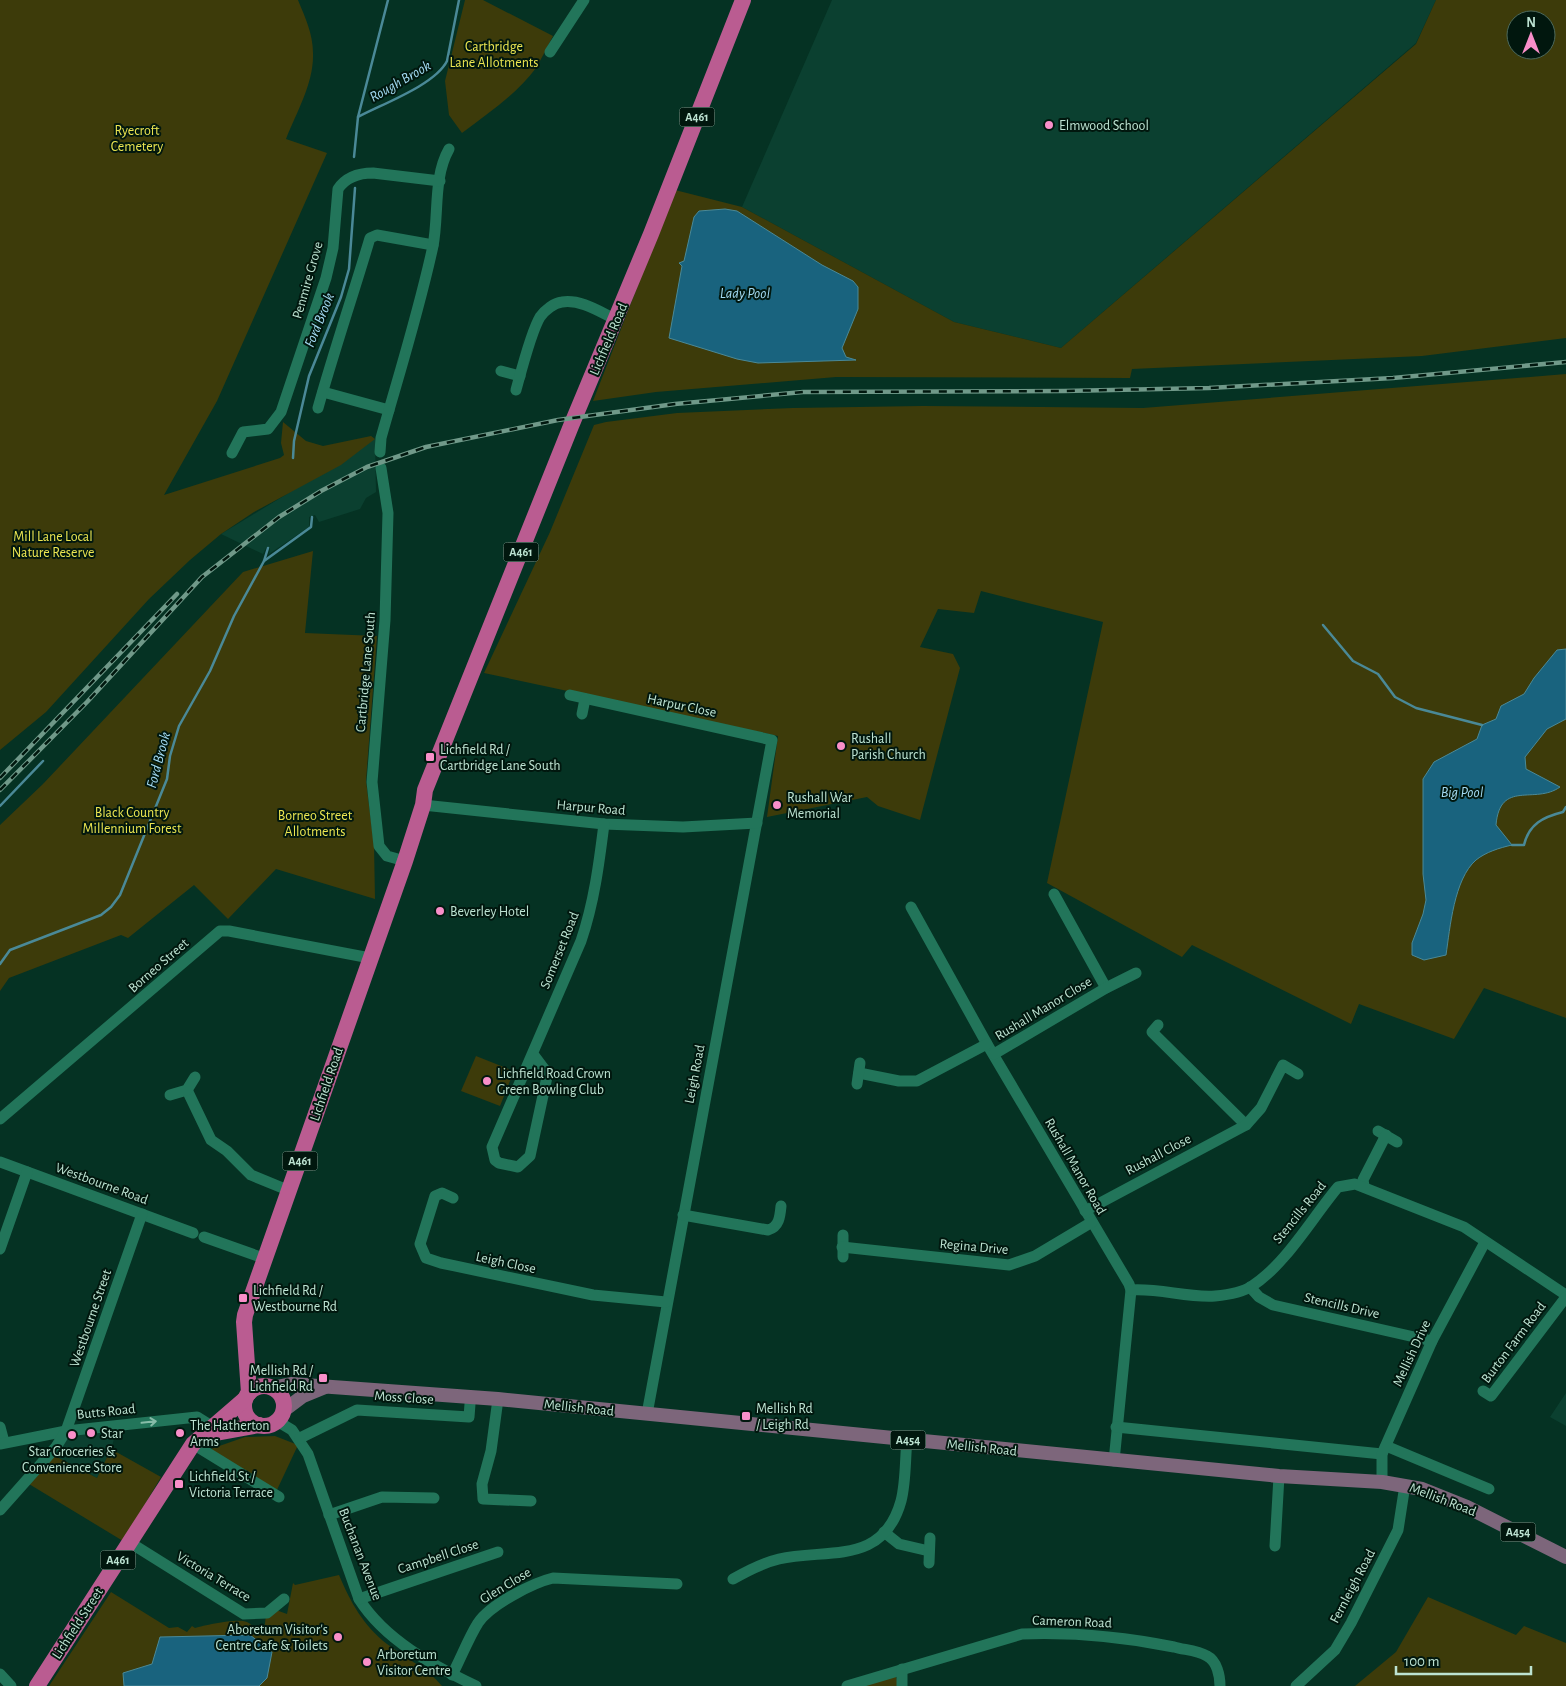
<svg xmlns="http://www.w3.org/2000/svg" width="1566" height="1686" font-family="'Alegreya Sans',sans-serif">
	<rect width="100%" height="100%" fill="#053223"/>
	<g fill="#0b4030">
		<polygon points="832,0 1436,0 1416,43 1061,348 954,322 742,207"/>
		<polygon points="371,436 375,439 376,492 366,498 360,509 319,522 315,515 309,517 309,527 269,554 270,548 266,548 263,554 221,534 287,494"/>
		<polygon points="1566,1393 1566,1426 1550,1417"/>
		<polygon points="117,1429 111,1449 97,1478 53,1455 71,1432"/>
	</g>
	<g fill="#3d3b0a" fill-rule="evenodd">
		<path d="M0,0H298C305,17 313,34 313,53C314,83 297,111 286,139L327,153L217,401L164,495L280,458L284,455L281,443L283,422L306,441L323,446L371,436L375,439L341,465L254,512L221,534L190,560L149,599L46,712L0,750Z"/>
		<path d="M465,0H483L553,36C547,47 542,58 536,68C516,95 488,113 462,133L449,115L445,81Z"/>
		<path d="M1436,0H1566V338L1422,356L1132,369L1130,378L836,377L656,392L593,401L675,190L742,207L954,322L1061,348L1416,44ZM1516,20H1546V50H1516Z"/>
		<polygon points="1566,374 1566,1018 1484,988 1454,1039 1359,1004 1351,1024 1192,945 1182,957 1047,883 1103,622 981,591 974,613 938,609 920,647 953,654 960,668 920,820 878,806 867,797 767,817 778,736 484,673 550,532 594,425 606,422 677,413 793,408 923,406 1143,408"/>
		<polygon points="313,551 305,633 377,636 366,781 374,845 375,899 276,869 228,919 194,885 128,938 121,935 9,978 0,991 0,825 43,784 243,572"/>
		<polygon points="476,1056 514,1071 500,1106 461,1091"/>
		<polygon points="275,1436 298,1445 276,1492 205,1451 245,1437"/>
		<polygon points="111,1449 161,1477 123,1541 29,1484 53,1455 97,1478"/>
		<path d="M339,1575C351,1603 363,1625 387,1644C405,1658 427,1668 442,1686H49L111,1592L169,1628L178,1627L187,1632L192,1626L195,1628C206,1625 237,1618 247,1622C252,1624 255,1629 259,1633L264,1631L266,1615L276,1610L287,1614L293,1583L295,1585Z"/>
		<polygon points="1428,1597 1516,1635 1524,1626 1566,1643 1566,1686 1355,1686 1396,1652"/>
		<polygon points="896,1676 898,1686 858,1686"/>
	</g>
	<g fill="#19637e" stroke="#4a8997">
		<polygon points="725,209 737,211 822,265 853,281 858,287 858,309 842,348 846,357 856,360 758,363 737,359 669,338 682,266 679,263 684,261 694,217 699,211"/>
		<path d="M1566,649V719L1547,729L1525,757L1526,769L1560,787C1535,805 1500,779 1496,825L1512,845C1499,848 1486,852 1476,860C1454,879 1450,928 1446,955L1424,960L1412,955V943L1423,914L1426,900L1423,874V779L1434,762L1477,739L1482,725L1496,719L1501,706L1524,694L1534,678L1557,650Z"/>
		<polygon points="250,1635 272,1652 267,1678 259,1686 124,1686 123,1673 152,1664 160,1637"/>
	</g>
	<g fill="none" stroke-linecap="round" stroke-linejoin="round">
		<g stroke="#4a8997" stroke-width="2.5">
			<path d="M358,117C382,104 435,85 447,61L459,0"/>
			<polyline points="354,157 358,117 388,0"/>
			<polyline points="293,458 294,441 309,376 341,297 349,269 355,188"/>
			<polyline points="264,561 311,527 312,517"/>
			<polyline points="1323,625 1353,661 1378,674 1395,697 1416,708 1482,725"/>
			<polyline points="0,806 43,761"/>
			<path d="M1512,845H1524C1529,824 1543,817 1563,812L1566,807"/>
			<polyline points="0,964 10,950 101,915 111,907 120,895 167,779 170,756 179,726 210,671 234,616 264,561 268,548"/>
		</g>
		<g stroke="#22755a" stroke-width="11">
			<polyline points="550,52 584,0"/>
			<polyline points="501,371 520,376"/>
			<path d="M516,390C521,372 531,332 540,317C545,310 554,303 562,302C581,299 600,312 617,320"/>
			<polyline points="323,392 389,410"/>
			<path d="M318,408C334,351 353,295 370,238L377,235L433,245"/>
			<path d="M380,452L381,438C399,374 419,311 433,246C439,215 433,177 449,149"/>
			<path d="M232,453L243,432L268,429L281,412L326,278L333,248L338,189C346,177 359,173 373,173L440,181"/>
			<polyline points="381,468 388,513 385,620 372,782 379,846 387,856 405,861"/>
			<polyline points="570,695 772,740 647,1414"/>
			<polyline points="582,714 585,699"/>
			<polyline points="423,805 604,824 683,827 757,823"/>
			<polyline points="1054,894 1106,988"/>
			<polyline points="911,907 987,1044 1129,1284 1131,1290 1114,1461"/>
			<polyline points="1158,1025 1152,1032 1246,1125"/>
			<path d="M533,1054L545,1070L547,1077L530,1156L518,1167L499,1163L495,1160L492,1147L581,941C594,903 599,864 604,824"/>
			<polyline points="994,1054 1106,988 1136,973"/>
			<polyline points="859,1073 899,1081 917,1081 987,1044"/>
			<polyline points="857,1084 860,1063"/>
			<polyline points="187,1090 211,1140 227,1151 251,1175 290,1191"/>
			<polyline points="170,1095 187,1090 195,1077"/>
			<polyline points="0,1119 220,931 229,931 370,958"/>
			<polyline points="1378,1131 1397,1142"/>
			<polyline points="0,1162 193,1233"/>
			<polyline points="1364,1186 1363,1180 1386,1135"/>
			<polyline points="453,1198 442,1193 435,1196 420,1244 426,1258 441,1263 593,1295 666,1302"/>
			<polyline points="1085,1211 1246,1125 1261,1108 1283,1065 1298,1074"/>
			<path d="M683,1215L768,1230C779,1227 780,1217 781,1206"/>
			<polyline points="843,1235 843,1257"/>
			<polyline points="204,1237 266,1259"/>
			<polyline points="842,1247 1009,1265 1035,1256 1092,1222"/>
			<polyline points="0,1249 27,1172"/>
			<polyline points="1250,1287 1259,1297 1273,1305 1432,1341"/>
			<path d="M1131,1290C1160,1288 1187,1298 1215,1296C1226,1295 1243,1292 1252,1286C1286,1264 1312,1218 1338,1187L1355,1184L1464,1227L1566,1295"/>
			<polyline points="1483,1391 1491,1396 1566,1297"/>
			<polyline points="498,1399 491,1451 482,1484 483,1499 531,1501"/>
			<path d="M277,1421L292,1430L308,1454L359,1599C385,1640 432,1665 476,1686"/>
			<polyline points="0,1427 4,1442"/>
			<polyline points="1116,1427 1382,1454"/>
			<polyline points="300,1438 357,1410 469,1417 470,1404"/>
			<polyline points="0,1444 66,1431 197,1417 213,1427"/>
			<polyline points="193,1444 279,1497"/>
			<polyline points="1386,1446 1489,1489"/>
			<polyline points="1382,1482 1382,1454 1432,1341 1485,1242"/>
			<polyline points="0,1510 56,1447 66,1431 142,1214"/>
			<polyline points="329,1515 382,1497 434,1498"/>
			<polyline points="884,1532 899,1544 929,1551"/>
			<polyline points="129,1542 244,1614 267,1613 284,1599"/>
			<polyline points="1275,1546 1279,1476"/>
			<polyline points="929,1563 930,1538"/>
			<path d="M733,1579C747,1571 762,1563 779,1559C828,1548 883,1566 901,1501C906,1482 905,1459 907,1440"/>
			<polyline points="359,1599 498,1552"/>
			<polyline points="0,1674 11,1686"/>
			<path d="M452,1675C461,1658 468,1639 478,1623C490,1605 532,1583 553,1578L677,1584"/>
			<path d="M847,1686L1022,1634C1073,1632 1124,1637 1174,1647C1184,1650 1197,1650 1207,1656C1217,1661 1220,1676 1220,1686"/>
			<polyline points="902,1686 902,1669"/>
			<polyline points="1296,1686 1335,1650 1351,1623 1398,1530 1405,1485"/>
		</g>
		<g stroke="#7d667b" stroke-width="14">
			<polyline points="272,1388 291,1384 498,1399 1279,1476 1382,1482 1422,1489 1467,1507 1566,1557"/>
			<polyline points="283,1411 303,1396 325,1387"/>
		</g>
		<g stroke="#ba5c91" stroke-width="16">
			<circle cx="264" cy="1406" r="20"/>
			<polyline points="249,1393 244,1322 245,1315 405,861 423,805 425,790 571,426 651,234 743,0"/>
			<polyline points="205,1435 259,1425"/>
			<polyline points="37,1686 193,1444 245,1399"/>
		</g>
		<g stroke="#709989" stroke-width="4.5">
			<g id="rail">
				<polyline points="0,778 177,594"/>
				<polyline points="0,790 87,702 202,577 279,517 321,491 367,467 426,447 558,420 675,404 803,392 1064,391 1209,388 1393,378 1566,362"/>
			</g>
		</g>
		<use href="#rail" stroke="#01170e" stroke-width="2.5" stroke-dasharray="8" stroke-linecap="butt"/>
	</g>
	<defs><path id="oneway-shaft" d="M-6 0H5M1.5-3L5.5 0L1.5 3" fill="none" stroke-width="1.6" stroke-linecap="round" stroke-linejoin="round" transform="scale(1.25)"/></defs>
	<use stroke="#87bca8" href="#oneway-shaft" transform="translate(149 1422) rotate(-6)"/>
	<g fill="#f98fc9" stroke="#01170e" stroke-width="2">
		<circle cx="1049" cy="125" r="5"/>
		<circle cx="841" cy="746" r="5"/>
		<rect x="425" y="752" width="10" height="10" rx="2.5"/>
		<circle cx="777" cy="805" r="5"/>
		<circle cx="440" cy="911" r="5"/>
		<circle cx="487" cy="1081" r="5"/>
		<rect x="238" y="1293" width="10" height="10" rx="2.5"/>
		<rect x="318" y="1373" width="10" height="10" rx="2.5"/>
		<rect x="741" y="1411" width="10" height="10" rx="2.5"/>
		<circle cx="91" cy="1433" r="5"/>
		<circle cx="180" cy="1433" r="5"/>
		<circle cx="72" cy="1435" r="5"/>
		<rect x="174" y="1479" width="10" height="10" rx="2.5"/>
		<circle cx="338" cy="1637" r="5"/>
		<circle cx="367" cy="1662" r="5"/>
	</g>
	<g text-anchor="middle" stroke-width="4" stroke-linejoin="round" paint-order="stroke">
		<g fill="#01170e" stroke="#85a697" stroke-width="1">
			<rect x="679.5" y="107.5" width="35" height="19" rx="4"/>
			<rect x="503.5" y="542.5" width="35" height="19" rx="4"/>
			<rect x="282.5" y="1151.5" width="35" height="19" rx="4"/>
			<rect x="890.5" y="1430.5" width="35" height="19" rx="4"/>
			<rect x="1500.5" y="1522.5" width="35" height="19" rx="4"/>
			<rect x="100.5" y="1550.5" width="35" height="19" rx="4"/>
		</g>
		<g font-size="12" font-weight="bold" fill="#bde3d2">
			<text x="697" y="121">A461</text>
			<text x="521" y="556">A461</text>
			<text x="300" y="1165">A461</text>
			<text x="908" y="1444">A454</text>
			<text x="1518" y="1536">A454</text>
			<text x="118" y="1564">A461</text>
		</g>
		<g font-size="14" fill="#ece651" stroke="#01170e">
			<text x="494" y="51">Cartbridge<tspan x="494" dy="16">Lane Allotments</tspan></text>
			<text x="137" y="135">Ryecroft<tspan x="137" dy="16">Cemetery</tspan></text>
			<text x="53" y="541">Mill Lane Local<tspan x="53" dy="16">Nature Reserve</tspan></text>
			<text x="132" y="817">Black Country<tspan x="132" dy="16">Millennium Forest</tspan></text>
			<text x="315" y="820">Borneo Street<tspan x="315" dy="16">Allotments</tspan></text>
		</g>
		<g font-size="14" fill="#bde3d2" stroke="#01170e" text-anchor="start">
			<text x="1059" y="130">Elmwood School</text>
			<text x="851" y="743">Rushall<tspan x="851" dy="16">Parish Church</tspan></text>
			<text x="440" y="754">Lichfield Rd /<tspan x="440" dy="16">Cartbridge Lane South</tspan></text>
			<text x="787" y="802">Rushall War<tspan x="787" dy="16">Memorial</tspan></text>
			<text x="450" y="916">Beverley Hotel</text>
			<text x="497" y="1078">Lichfield Road Crown<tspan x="497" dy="16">Green Bowling Club</tspan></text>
			<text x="253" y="1295">Lichfield Rd /<tspan x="253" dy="16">Westbourne Rd</tspan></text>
			<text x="313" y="1375" text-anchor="end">Mellish Rd /<tspan x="313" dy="16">Lichfield Rd</tspan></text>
			<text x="756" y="1413">Mellish Rd<tspan x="756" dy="16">/ Leigh Rd</tspan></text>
			<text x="190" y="1430">The Hatherton<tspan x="190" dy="16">Arms</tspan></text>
			<text x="101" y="1438">Star</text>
			<text x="72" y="1456" text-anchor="middle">Star Groceries &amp;<tspan x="72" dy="16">Convenience Store</tspan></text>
			<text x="189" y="1481">Lichfield St /<tspan x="189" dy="16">Victoria Terrace</tspan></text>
			<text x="328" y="1634" text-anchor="end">Aboretum Visitor's<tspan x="328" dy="16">Centre Cafe &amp; Toilets</tspan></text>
			<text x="377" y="1659">Arboretum<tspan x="377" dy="16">Visitor Centre</tspan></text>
		</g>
		<g font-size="14" fill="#bde3d2" stroke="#01170e">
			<text transform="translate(307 280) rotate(-74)" y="5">Penmire Grove</text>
			<text transform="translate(608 339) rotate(-67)" y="5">Lichfield Road</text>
			<text transform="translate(365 672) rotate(-85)" y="5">Cartbridge Lane South</text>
			<text transform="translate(682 705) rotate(12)" y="5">Harpur Close</text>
			<text transform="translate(591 807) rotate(5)" y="5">Harpur Road</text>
			<text transform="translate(559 950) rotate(-68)" y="5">Somerset Road</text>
			<text transform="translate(158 965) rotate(-41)" y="5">Borneo Street</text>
			<text transform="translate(1043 1008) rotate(-31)" y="5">Rushall Manor Close</text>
			<text transform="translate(694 1074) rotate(-79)" y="5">Leigh Road</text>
			<text transform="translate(326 1084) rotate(-71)" y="5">Lichfield Road</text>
			<text transform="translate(1158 1154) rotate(-28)" y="5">Rushall Close</text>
			<text transform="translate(1076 1166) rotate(60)" y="5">Rushall Manor Road</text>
			<text transform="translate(102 1183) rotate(20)" y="5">Westbourne Road</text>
			<text transform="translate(1299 1212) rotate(-51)" y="5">Stencills Road</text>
			<text transform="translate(974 1246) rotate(5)" y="5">Regina Drive</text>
			<text transform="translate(506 1262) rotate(12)" y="5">Leigh Close</text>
			<text transform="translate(1342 1305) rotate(13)" y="5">Stencills Drive</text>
			<text transform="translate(90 1318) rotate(-71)" y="5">Westbourne Street</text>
			<text transform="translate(1513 1342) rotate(-53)" y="5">Burton Farm Road</text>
			<text transform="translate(1411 1353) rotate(-65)" y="5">Mellish Drive</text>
			<text transform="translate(404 1397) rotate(4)" y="5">Moss Close</text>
			<text transform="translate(579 1407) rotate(6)" y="5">Mellish Road</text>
			<text transform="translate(106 1411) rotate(-6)" y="5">Butts Road</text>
			<text transform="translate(982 1447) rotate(6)" y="5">Mellish Road</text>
			<text transform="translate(1443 1499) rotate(21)" y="5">Mellish Road</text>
			<text transform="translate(361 1554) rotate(69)" y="5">Buchanan Avenue</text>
			<text transform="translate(438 1556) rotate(-18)" y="5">Campbell Close</text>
			<text transform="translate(214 1576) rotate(31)" y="5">Victoria Terrace</text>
			<text transform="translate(505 1585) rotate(-31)" y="5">Glen Close</text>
			<text transform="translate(1352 1586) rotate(-62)" y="5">Fernleigh Road</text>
			<text transform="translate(1072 1621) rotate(2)" y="5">Cameron Road</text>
			<text transform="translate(77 1623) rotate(-57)" y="5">Lichfield Street</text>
		</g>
		<g font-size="15" font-style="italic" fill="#a2d9f1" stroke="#01170e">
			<text transform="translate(400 81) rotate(-30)" y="5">Rough Brook</text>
			<text x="745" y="298">Lady Pool</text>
			<text transform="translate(319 320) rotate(-68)" y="5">Ford Brook</text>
			<text transform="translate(158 760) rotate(-75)" y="5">Ford Brook</text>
			<text x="1462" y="797">Big Pool</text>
		</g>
	</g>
	<g transform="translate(1531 35)"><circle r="24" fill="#01170e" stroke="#4c695c"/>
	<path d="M0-4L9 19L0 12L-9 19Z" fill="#f98fc9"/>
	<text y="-8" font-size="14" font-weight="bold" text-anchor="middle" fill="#bde3d2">N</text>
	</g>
	<path d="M1396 1666v8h135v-8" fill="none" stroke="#bde3d2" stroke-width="2.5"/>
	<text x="1404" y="1666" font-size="15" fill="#bde3d2" stroke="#01170e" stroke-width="4" paint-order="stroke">100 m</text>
</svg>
